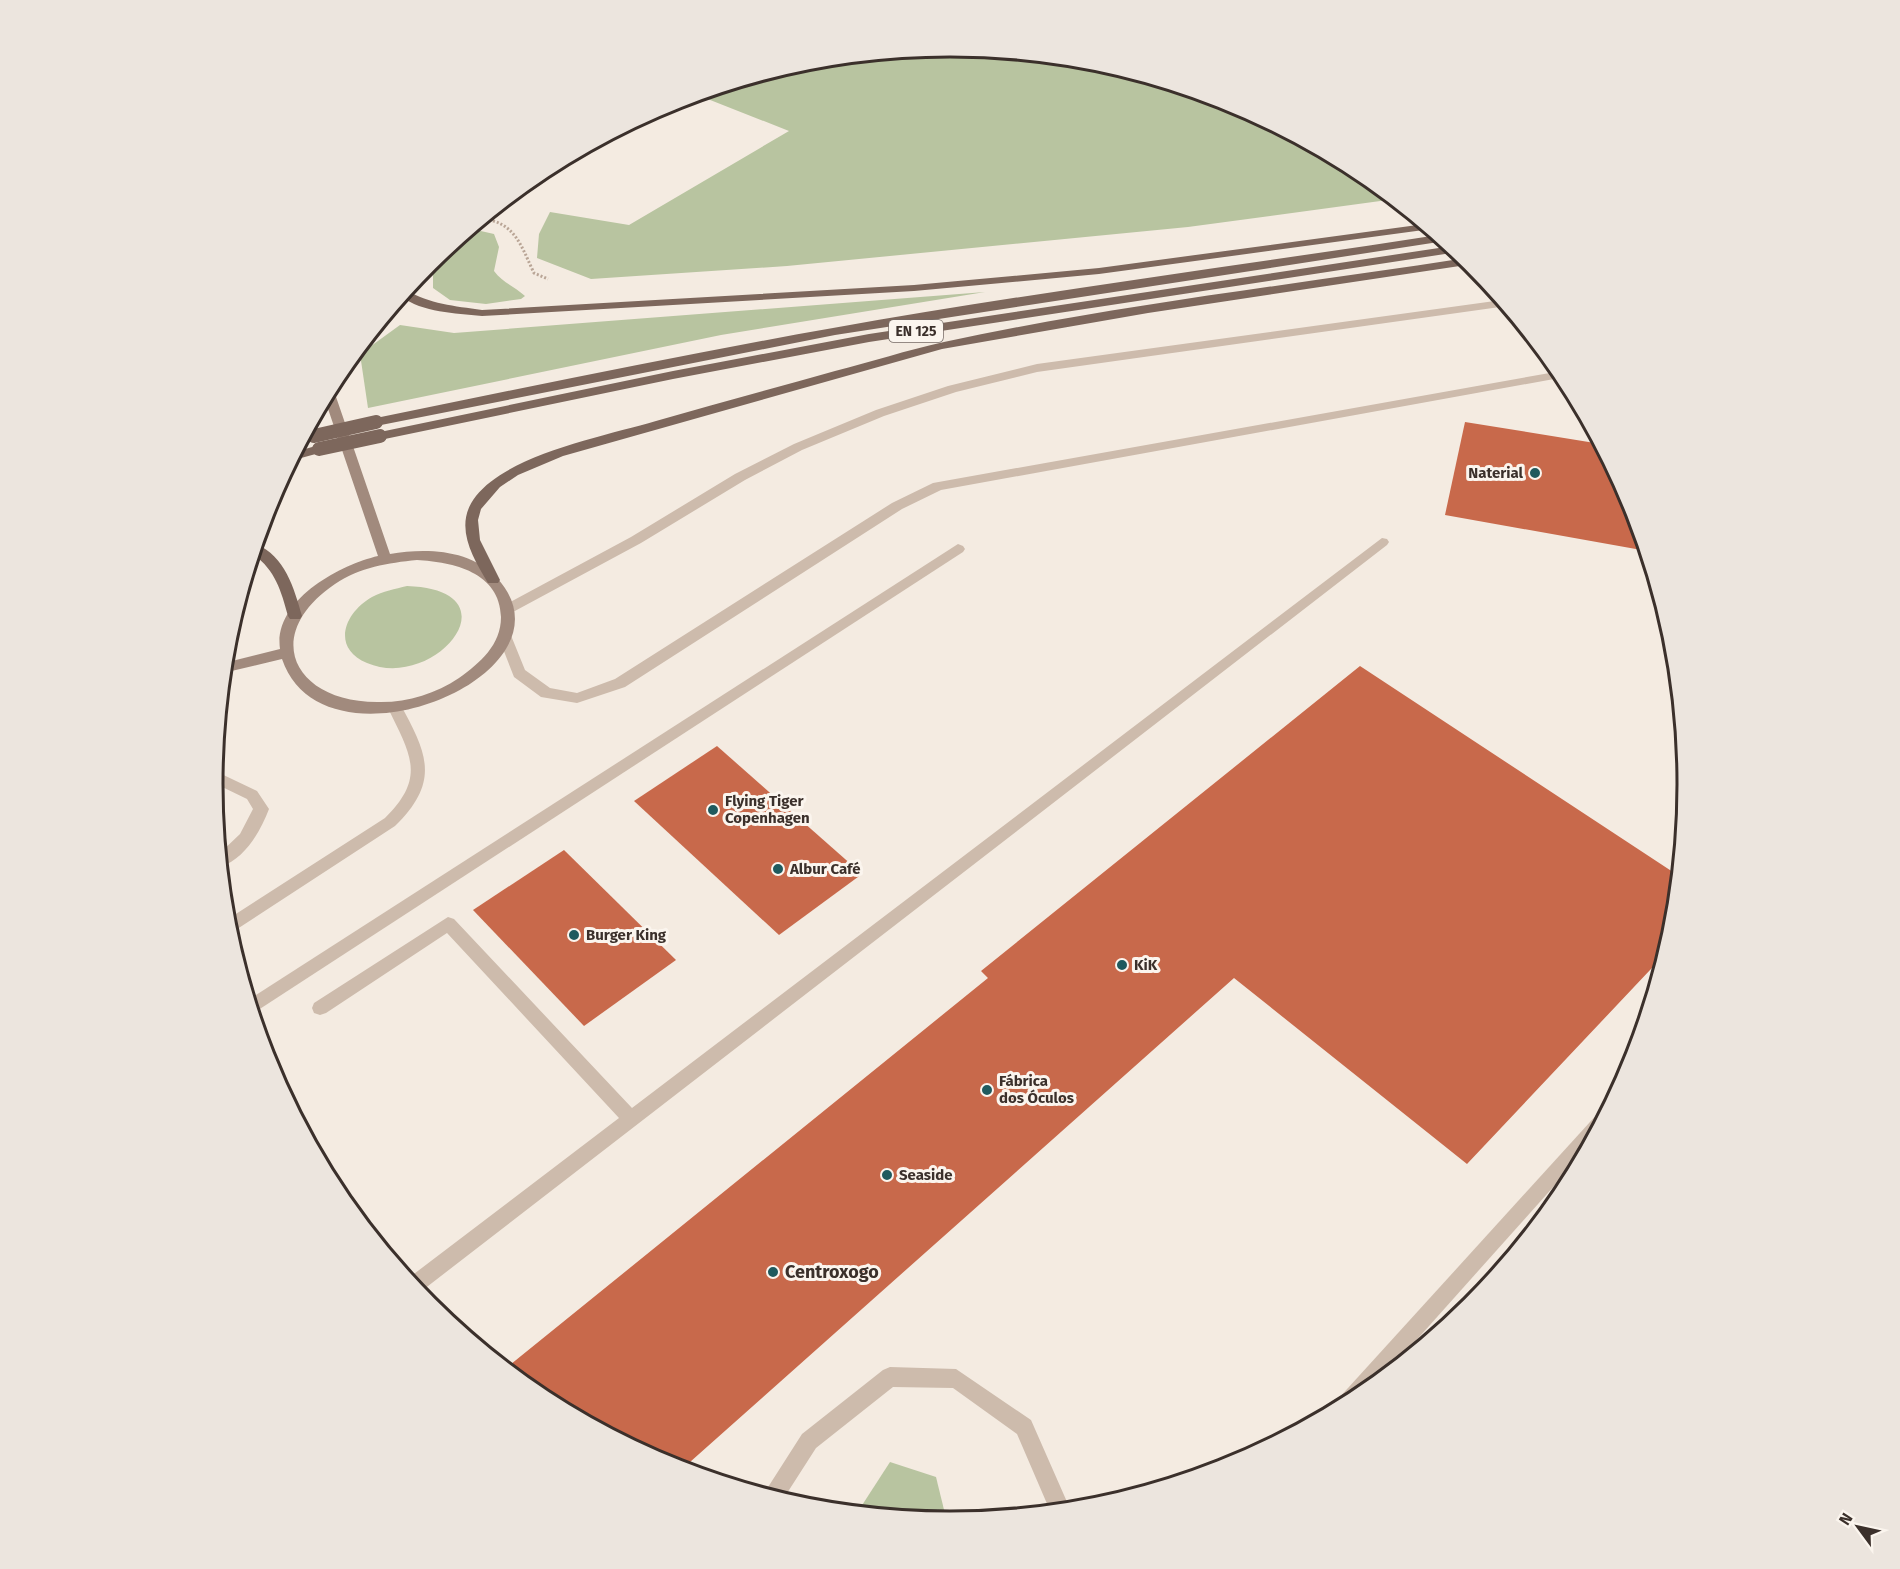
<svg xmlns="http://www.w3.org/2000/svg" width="1900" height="1569" font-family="'Fira Sans',sans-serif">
	<rect width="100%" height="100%" fill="#f4ebe1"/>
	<g fill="#b8c4a0">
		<polygon points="950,47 1094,61 1233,103 1360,171 1395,199 1188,227 787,266 591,279 537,258 539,234 550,212 629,225 789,131 695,94 806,61"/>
		<path d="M472,229L494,234L499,247L494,271C503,283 514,286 525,296L521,299L486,304L450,300L433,288V258Z"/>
		<polygon points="985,292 721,335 368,408 360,354 400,325 454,333"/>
		<path d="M407,586C519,590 435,692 367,663C331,648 344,613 372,597C383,591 395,589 407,586Z"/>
		<polygon points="890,1462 936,1477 947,1522 857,1513"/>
	</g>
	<g fill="#c8694b">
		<polygon points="1465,422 1601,444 1632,502 1647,551 1445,515"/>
		<polygon points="1360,666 1679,876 1674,929 1667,952 1467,1164 1234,978 681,1470 667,1466 540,1398 505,1369 988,978 981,971"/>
		<polygon points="717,746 862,874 779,935 634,801"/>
		<polygon points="564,850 676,960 584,1026 473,910"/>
	</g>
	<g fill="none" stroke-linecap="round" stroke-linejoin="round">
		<path stroke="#b9a596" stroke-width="3" stroke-dasharray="2 2" stroke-linecap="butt" d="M481,219C515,221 521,246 534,273L548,279"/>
		<g fill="#cdbbac" fill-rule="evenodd">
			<polygon points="1502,300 1507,306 1037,372 956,392 884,416 802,450 745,480 641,543 513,612 508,614 501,609 503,606 631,537 735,474 794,444 876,410 948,386 1037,364"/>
			<polygon points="1561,371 1565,377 941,490 902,509 625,687 577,703 541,697 514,677 498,636 505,631 510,633 525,670 550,688 577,693 615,679 892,503 933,483"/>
			<polygon points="1382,538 1387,539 1389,542 1387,545 419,1293 406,1280 619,1118 447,933 326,1013 320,1015 314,1013 312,1008 314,1003 448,917 454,919 632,1108"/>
			<polygon points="958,544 963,546 965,549 963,552 252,1014 248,1000"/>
			<path d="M395,703L400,704C428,754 440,782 395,826L228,935L225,921L385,818C427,777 410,754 388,708Z"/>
			<path d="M213,770L257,791L269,809C260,832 245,859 220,867L219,854L240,834L253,809L247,799L212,782Z"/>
			<polygon points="1606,1108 1609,1109 1588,1148 1379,1382 1360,1398 1337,1410 1335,1406 1338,1399 1600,1111"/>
			<polygon points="890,1367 956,1369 1031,1420 1071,1511 1051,1513 1017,1434 953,1388 893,1387 816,1448 782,1501 763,1495 802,1434 883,1370"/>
		</g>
		<path fill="#a18a7d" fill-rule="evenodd" d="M329,388L334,391L390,554C426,548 470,549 497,578C585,674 323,781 282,659L223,673L224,663L280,649C273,601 339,565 378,556L324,397ZM417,560C453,562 500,572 501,617C501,645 480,663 459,678C435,694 406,703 377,702C294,702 260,635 335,584C360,567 388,563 417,560Z"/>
		<g fill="#7d675c" fill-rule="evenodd">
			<path d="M1425,224L1431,229L1099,274L914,291L482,316C454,313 424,313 400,296L406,290C430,304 454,306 482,310L914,285L1099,268Z"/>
			<path d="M1438,235L1445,241L835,335L376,426L370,422L376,418C528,387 680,355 833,328C1034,292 1237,266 1438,235Z"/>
			<polygon points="1452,246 1458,252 869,342 673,379 380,440 374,436 380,432 673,371 869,334"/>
			<path d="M1466,258L1473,264L1148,313L942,349L563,456L518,475L500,487L481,509L478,520L480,540L500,580L498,583H488C472,556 453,525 476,496C509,454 605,436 656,421C715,404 775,388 835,371C871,362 907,350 944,342C1116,305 1292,285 1466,258Z"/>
			<polygon points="314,432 320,436 318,439 300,442 304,434"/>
			<polygon points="319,445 323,446 325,449 323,452 290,461 295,452"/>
			<path d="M256,544C285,556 294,588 302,616L300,619H290L288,616C281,590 275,570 253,554Z"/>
		</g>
		<g stroke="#7d675c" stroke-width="14">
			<polyline points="314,436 376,422"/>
			<polyline points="319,449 380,436"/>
		</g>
	</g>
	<g fill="#1f5a5e" stroke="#fbf5ee" stroke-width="2">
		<circle cx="1535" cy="473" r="6"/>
		<circle cx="713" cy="810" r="6"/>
		<circle cx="778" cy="869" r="6"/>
		<circle cx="574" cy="935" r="6"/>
		<circle cx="1122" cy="965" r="6"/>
		<circle cx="987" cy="1090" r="6"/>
		<circle cx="887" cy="1175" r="6"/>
		<circle cx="773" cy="1272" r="6"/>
	</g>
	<g text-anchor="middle" stroke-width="6" stroke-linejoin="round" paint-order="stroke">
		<rect fill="#fbf5ee" stroke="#756b66" stroke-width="1.5" x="889" y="320" width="54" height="22" rx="4.5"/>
		<g font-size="14" font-weight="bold" fill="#3b302b">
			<text x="916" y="336">EN 125</text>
		</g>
		<g font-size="15" font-weight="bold" fill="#3b302b" stroke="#fbf5ee" text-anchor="start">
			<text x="1523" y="478" text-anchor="end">Naterial</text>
			<text x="725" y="806">Flying Tiger<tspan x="725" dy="17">Copenhagen</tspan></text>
			<text x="790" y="874">Albur Café</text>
			<text x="586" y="940">Burger King</text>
			<text x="1134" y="970">KiK</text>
			<text x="999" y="1086">Fábrica<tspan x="999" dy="17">dos Óculos</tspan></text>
			<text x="899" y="1180">Seaside</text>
		</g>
		<g font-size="18" font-weight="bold" fill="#3b302b" stroke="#fbf5ee" text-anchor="start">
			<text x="785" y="1278">Centroxogo</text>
		</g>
	</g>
	<path d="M0 0H1900V1569H0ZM223 784a727 727 0 1 1 1454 0a727 727 0 1 1-1454 0Z" fill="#ece5de" fill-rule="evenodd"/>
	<path fill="none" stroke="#3b302b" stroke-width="3" d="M223 784a727 727 0 1 1 1454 0a727 727 0 1 1-1454 0Z"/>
	<g transform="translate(1858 1527) rotate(303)" stroke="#fbf5ee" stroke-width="4.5" paint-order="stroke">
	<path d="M0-4.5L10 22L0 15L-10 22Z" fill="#3b302b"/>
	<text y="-9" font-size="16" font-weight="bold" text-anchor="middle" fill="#3b302b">N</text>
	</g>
</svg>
